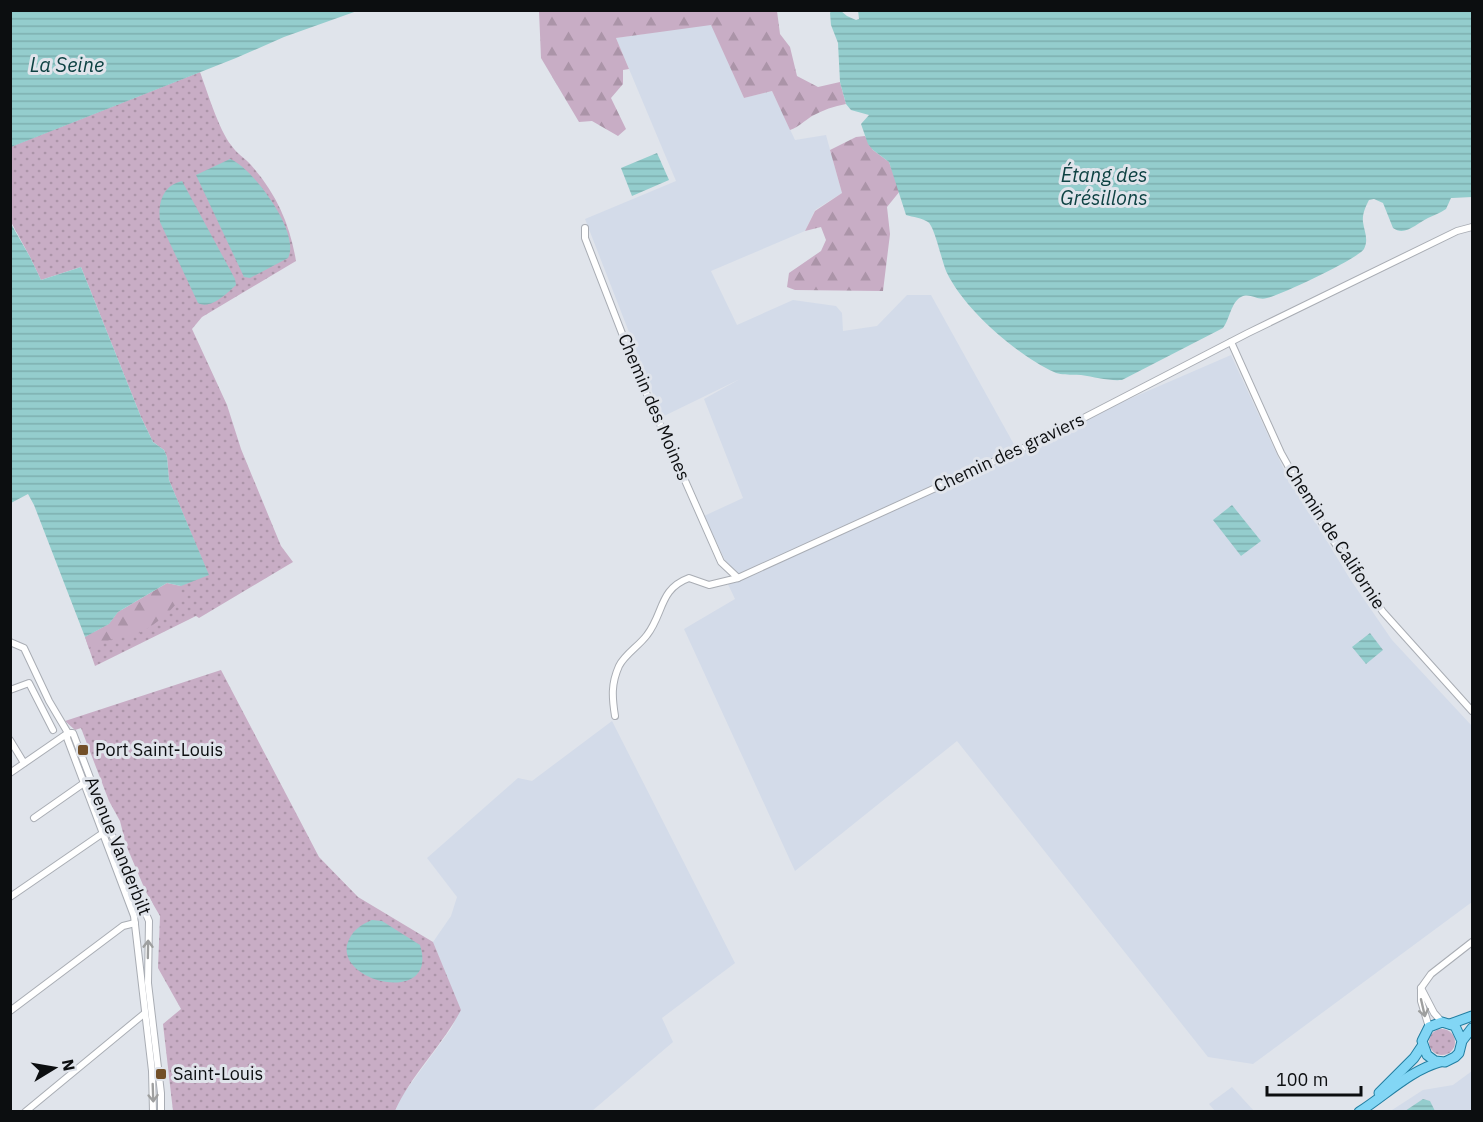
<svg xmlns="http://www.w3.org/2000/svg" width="1483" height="1122" font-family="'IBM Plex Sans',sans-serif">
	<defs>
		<pattern id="grass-dots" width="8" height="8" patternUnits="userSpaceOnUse" patternTransform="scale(1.5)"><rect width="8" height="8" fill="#c8adc5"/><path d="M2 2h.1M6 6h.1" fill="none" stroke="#ab94a8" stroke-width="1.8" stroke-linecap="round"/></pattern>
		<pattern id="forest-firs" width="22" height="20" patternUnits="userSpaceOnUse" patternTransform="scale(1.5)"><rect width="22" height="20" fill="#c8adc5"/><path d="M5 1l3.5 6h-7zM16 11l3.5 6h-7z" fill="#ab94a8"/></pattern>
		<pattern id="water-rules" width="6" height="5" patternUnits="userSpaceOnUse" patternTransform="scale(1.5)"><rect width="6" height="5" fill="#94cdcd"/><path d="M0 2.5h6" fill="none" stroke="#7eafaf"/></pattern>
	</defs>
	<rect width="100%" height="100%" fill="#e0e4eb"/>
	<g fill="#d3dbe9">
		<polygon points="711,24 744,98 772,91 795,140 826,135 842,193 815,210 805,231 711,271 737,325 793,300 836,306 842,313 843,331 877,326 907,295 931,295 1016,448 1231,355 1285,472 1350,579 1392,640 1472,726 1472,902 1253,1064 1208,1057 957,741 795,871 684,629 735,599 725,578 732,575 704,516 743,498 704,399 740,379 662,417 585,219 676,181 616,38"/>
		<polygon points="612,721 735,963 662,1018 673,1042 592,1111 395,1112 401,1097 451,1029 460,1010 433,942 451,916 457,897 427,858 518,778 532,781"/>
		<polygon points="1472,1071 1472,1111 1389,1112 1423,1090 1453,1085"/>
		<polygon points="1232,1087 1254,1111 1215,1111 1209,1104"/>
	</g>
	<g fill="url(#grass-dots)">
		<path d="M200,72C207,91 219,130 231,145C236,153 245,158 251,165C276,193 290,224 296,261L202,317L192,329L227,405L241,449L281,546L293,562L199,618L196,616L95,666L85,637L109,624L118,612L208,574L169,480L167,457L164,450L153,442L141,417L81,267L41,280L30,257L11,222L10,147Z"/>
		<path d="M221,670L319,857L358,897L433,942L461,1010C442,1046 411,1075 395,1111H173L163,1024L181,1009L158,968L160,916L146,892L126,845L120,821L109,801L81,728L75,730L65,721Z"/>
		<polygon points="112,840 142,910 135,913 109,841"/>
		<circle cx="1442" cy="1042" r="13"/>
	</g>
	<g fill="url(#forest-firs)">
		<path d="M539,11H777L780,34L790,47L797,76L818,87L840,82L846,104C834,106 823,110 812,116C804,121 799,127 790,130L772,91L744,98L711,25L616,38L629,69L623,70V84L611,98L626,129L618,136L592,121L579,122L541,58Z"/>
		<polygon points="865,136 873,150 889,162 900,191 887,207 890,234 883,291 795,290 787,287 789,273 821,251 826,240 821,227 805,231 815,211 842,193 830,150 856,137"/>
		<polygon points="167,583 181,586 179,601 165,616 150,627 133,636 117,637 89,649 85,637 109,624 118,612"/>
	</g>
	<g fill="url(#water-rules)">
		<polygon points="11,10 357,10 357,11 284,37 236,58 11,147"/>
		<path d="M858,10L1472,11V197L1451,198L1446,209C1440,213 1434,215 1428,218C1417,223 1405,237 1393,228L1383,203L1374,199L1369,200C1366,206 1362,214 1363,222C1364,231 1369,239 1364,249C1359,258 1281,295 1267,298C1257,301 1250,292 1241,297C1231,302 1230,319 1223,328L1122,380C1108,381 1095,377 1081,375C1073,374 1062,376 1054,372C1017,355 965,310 947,273C942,263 935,227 928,222C922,218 913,217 906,215L889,162L873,150L868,144L861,124L869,115L851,110L846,104L840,82L838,43L831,25L830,13L831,11H841L847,16L856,20L859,19Z"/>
		<polygon points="657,153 669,180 632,196 621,168"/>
		<path d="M230,159C253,168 301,233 288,258L250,278L244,277L196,175Z"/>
		<path d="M182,181L235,279L236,285C227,293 211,310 198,303L160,222C158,203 162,186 182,181Z"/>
		<polygon points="10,222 30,257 41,280 81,267 141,417 153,442 164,450 167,457 169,480 209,575 181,586 167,583 118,612 109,624 85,637 34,505 28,494 11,503"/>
		<polygon points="1232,505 1261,541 1241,556 1213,520"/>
		<polygon points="1370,633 1383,650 1366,664 1352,647"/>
		<path d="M372,920L382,921L420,945C439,1005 339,984 347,945C351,931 360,925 372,920Z"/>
		<polygon points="1423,1099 1430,1101 1435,1111 1405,1111"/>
	</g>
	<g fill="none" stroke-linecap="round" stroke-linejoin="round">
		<g stroke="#a9adb4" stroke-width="8">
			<g id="street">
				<polyline points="585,228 585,238 637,372 721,562 738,578"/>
				<polyline points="1231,342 1281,453 1305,496 1338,548 1383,612 1472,711"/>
				<polyline points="10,642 24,648 49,701 68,733 67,738 134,916 152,1071 153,1112"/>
				<polyline points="10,690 29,683 53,730"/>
				<path d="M615,716C612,697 611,684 619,666C625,654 639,646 647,635C664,613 659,589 689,578L709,585L738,578L1043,439L1248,333L1457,231L1472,227"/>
				<polyline points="68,733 73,733 110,830 149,921 148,983 161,1093 161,1112"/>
				<polyline points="10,740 24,763"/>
				<polyline points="10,773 68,733"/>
				<polyline points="34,818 84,783"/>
				<polyline points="10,897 103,833"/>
				<polyline points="1421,988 1431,974 1472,942"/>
				<polyline points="10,1011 123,926 135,923"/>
				<polyline points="1429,1027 1421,1001 1421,988 1434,1013 1442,1022"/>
				<polyline points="25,1112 145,1013"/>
			</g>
		</g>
		<g stroke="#227ea1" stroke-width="11">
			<g id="primary">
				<polyline points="1450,1024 1472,1016"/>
				<polyline points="1462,1041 1455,1026 1442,1022 1429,1027 1422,1041 1427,1055 1435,1061 1445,1062 1455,1057 1459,1053 1462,1041 1472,1028"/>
				<polyline points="1379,1093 1414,1058 1422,1046"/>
				<path d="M1359,1112C1386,1095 1409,1071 1440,1062"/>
			</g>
		</g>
		<use href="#street" stroke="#fff" stroke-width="6"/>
		<use href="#primary" stroke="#82d6f5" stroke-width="9"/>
	</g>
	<defs><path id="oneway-shaft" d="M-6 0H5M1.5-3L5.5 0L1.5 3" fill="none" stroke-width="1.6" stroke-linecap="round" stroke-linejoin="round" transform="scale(1.5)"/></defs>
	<g stroke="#9e9f9f">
		<use href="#oneway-shaft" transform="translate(148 949) rotate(-89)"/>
		<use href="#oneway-shaft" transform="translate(1423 1008) rotate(77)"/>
		<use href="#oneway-shaft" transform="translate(153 1093) rotate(88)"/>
	</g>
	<g fill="#735028" stroke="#e0e4eb" stroke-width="2">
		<rect x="77" y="744" width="12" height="12" rx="3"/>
		<rect x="155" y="1068" width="12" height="12" rx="3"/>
	</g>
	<g text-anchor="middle" stroke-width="6" stroke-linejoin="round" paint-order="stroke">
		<g font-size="18" fill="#0c0e10" stroke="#e0e4eb">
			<text transform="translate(654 407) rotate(67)" y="6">Chemin des Moines</text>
			<text transform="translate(1009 453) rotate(-25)" y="6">Chemin des graviers</text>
			<text transform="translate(1335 537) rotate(57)" y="6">Chemin de Californie</text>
			<text transform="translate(118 846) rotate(68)" y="6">Avenue Vanderbilt</text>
		</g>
		<g font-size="18" fill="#0c0e10" stroke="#e0e4eb" text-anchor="start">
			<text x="95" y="756">Port Saint-Louis</text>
			<text x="173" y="1080">Saint-Louis</text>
		</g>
		<g font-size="20" font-style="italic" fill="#0e4243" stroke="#e0e4eb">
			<text x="67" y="72">La Seine</text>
			<text x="1104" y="182">Étang des<tspan x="1104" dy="23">Grésillons</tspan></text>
		</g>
	</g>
	<rect width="1483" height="1122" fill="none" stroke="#0c0e10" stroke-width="24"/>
	<g transform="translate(54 1068) rotate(79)" stroke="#e0e4eb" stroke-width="4.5" paint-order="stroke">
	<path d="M0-4.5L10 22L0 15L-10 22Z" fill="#0c0e10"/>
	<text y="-9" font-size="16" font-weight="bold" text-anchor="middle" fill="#0c0e10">N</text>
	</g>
	<path d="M1267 1086v9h94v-9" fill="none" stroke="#0c0e10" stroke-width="3"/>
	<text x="1276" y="1086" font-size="18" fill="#0c0e10" stroke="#e0e4eb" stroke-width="4.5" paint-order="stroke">100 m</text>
</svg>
